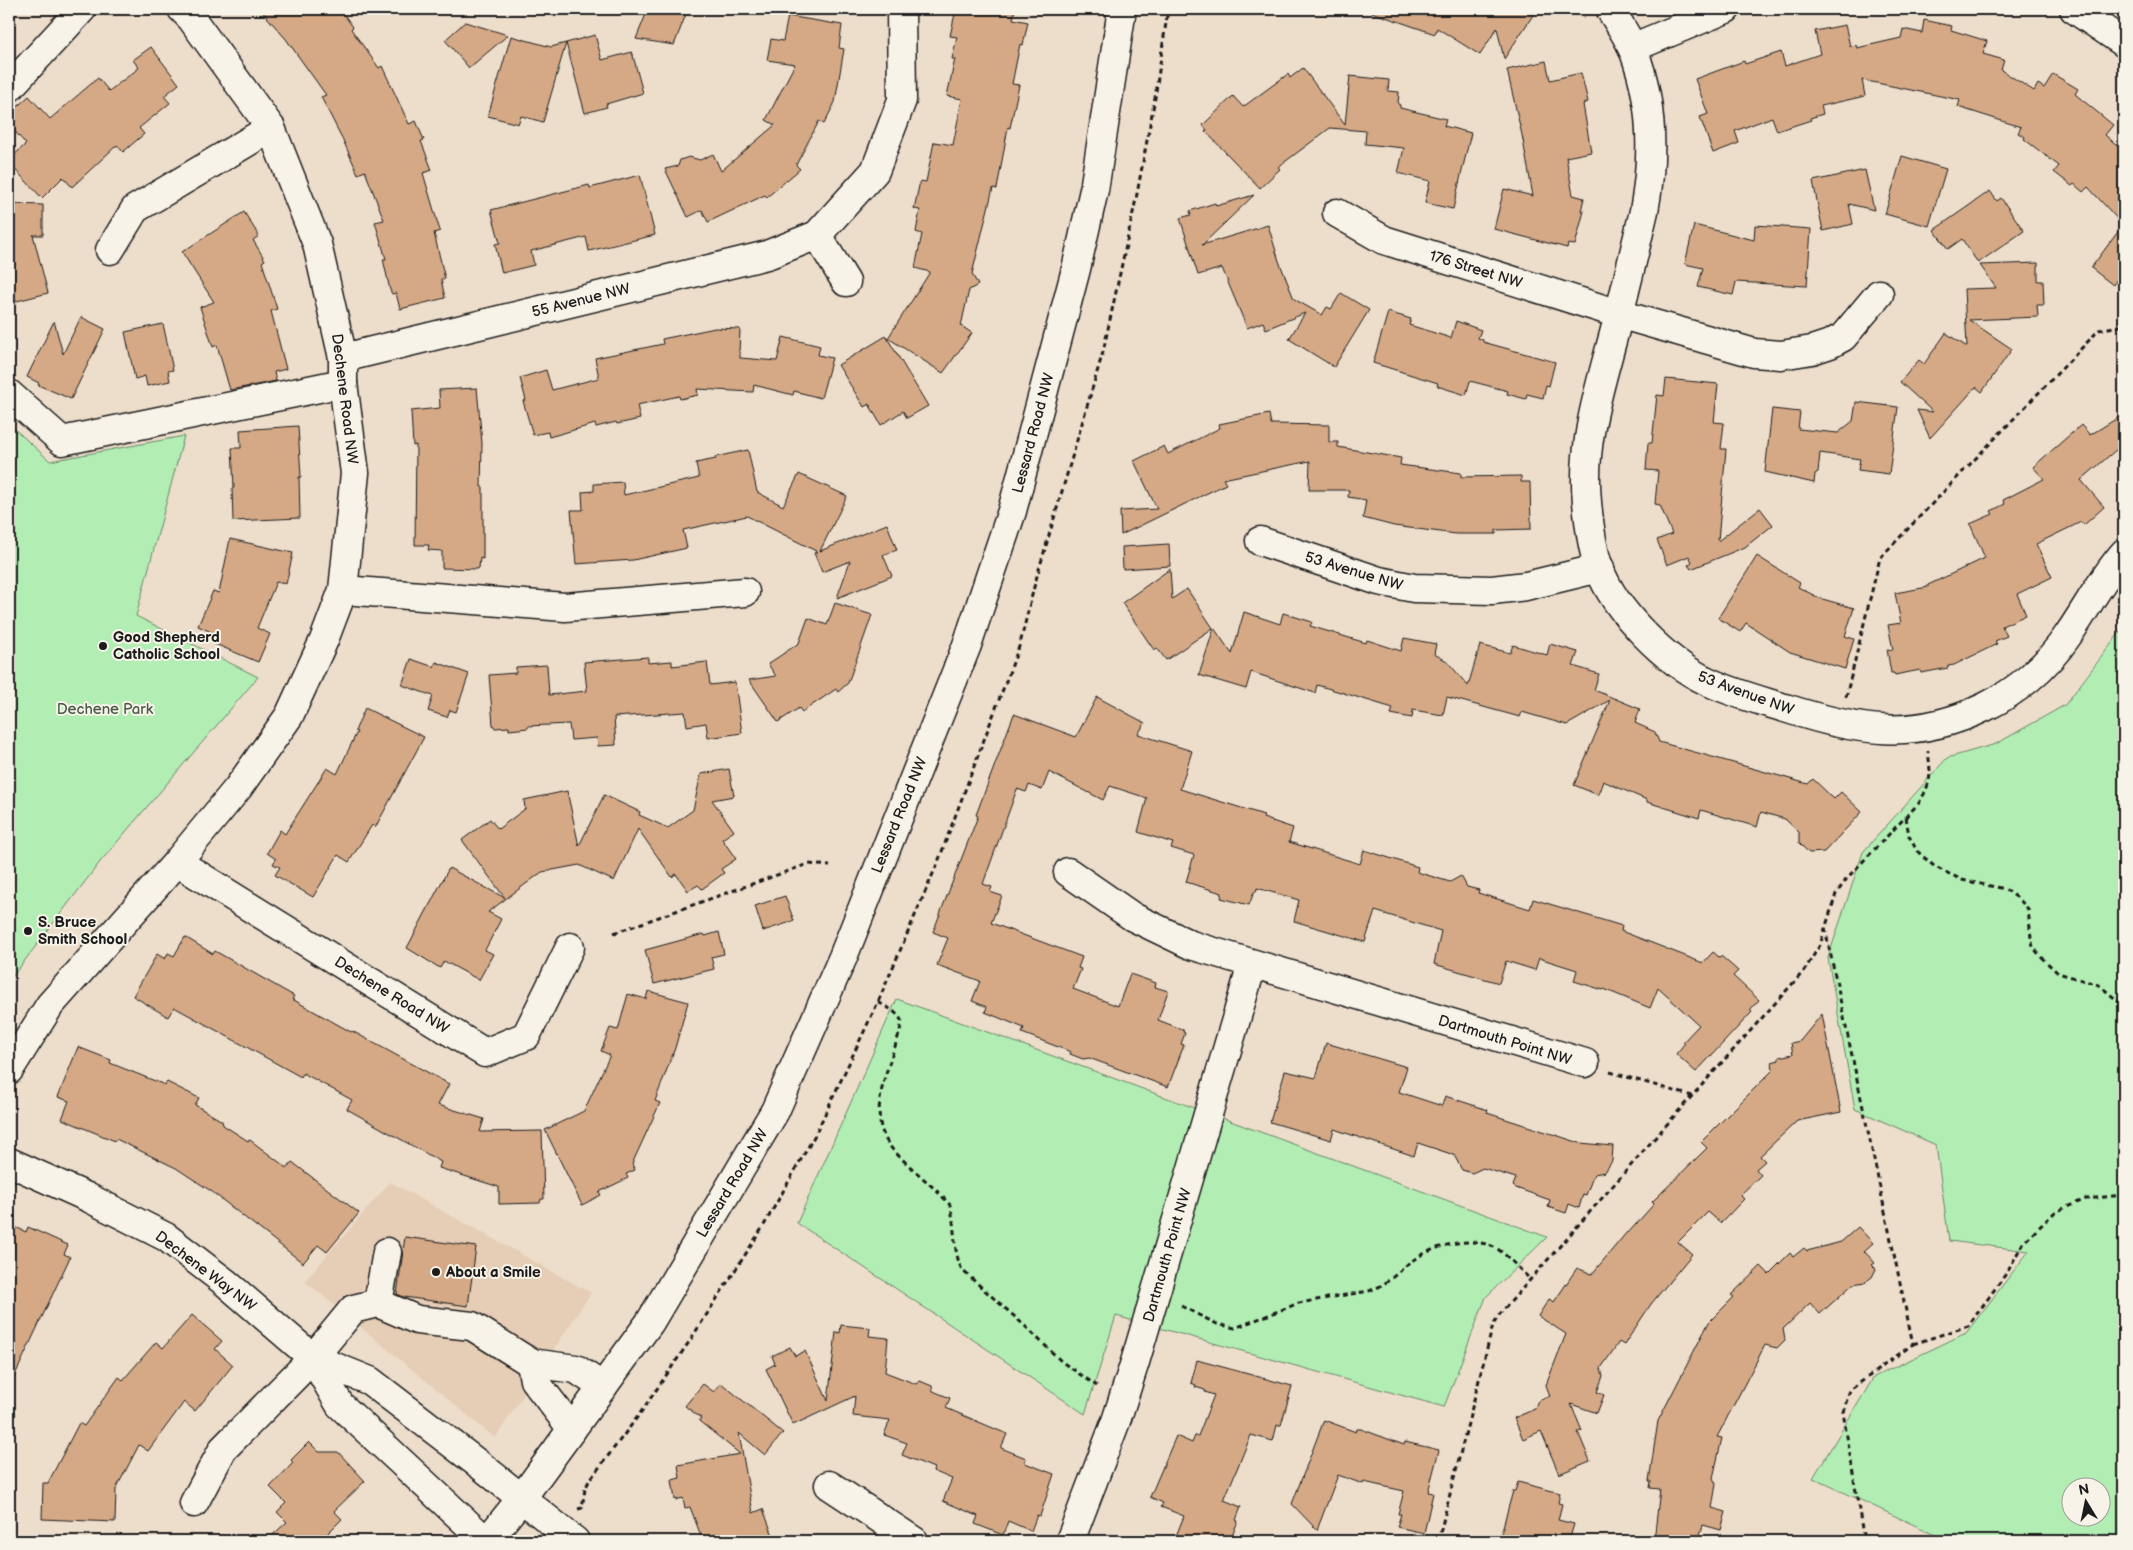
<svg xmlns="http://www.w3.org/2000/svg" width="2133" height="1550" font-family="'Balsamiq Sans',sans-serif">
	<rect width="100%" height="100%" fill="#edddcb"/>
	<filter id="ink" filterUnits="userSpaceOnUse"><feTurbulence type="fractalNoise" baseFrequency=".02" numOctaves="2"/><feDisplacementMap in="SourceGraphic" scale="10" xChannelSelector="R" yChannelSelector="G"/><feConvolveMatrix kernelMatrix="1 2 1 2 8 2 1 2 1" color-interpolation-filters="sRGB"/></filter>
	<g filter="url(#ink)">
		<polygon fill="#e6cdb6" points="390,1182 591,1293 495,1438 305,1281"/>
		<g fill="#b2eeb3" stroke="#678568" fill-rule="evenodd">
			<polygon points="9,424 50,461 184,436 136,616 258,677 100,862 9,981"/>
			<path d="M2124,627V1541H1936L1938,1536L1813,1478L1874,1377L1966,1333L2029,1251L1949,1241L1936,1145L1855,1109L1828,958L1863,852L1947,758L1996,744L2065,705ZM2070,1488H2100V1518H2070Z"/>
			<polygon points="897,999 1547,1237 1486,1297 1444,1407 1116,1316 1085,1414 797,1223"/>
		</g>
		<g fill="#d5a986" stroke="#1c1c1c">
			<polygon points="260,9 340,9 353,27 351,29 379,68 382,66 409,124 416,121 424,140 421,141 432,170 423,173 440,231 434,233 445,279 441,279 445,298 400,309 396,293 392,294 390,290 383,259 386,259 375,222 384,220 365,171 358,174 343,140 321,97 326,95 286,39"/>
			<polygon points="648,9 688,9 674,45 636,39"/>
			<polygon points="956,9 1015,9 1013,19 1028,22 1023,45 1020,44 1012,84 1019,85 1010,128 1008,127 997,189 993,188 972,274 978,285 969,290 961,326 972,333 943,373 888,338 930,272 915,268 922,234 916,232 920,210 914,209 920,181 926,182 934,142 953,145 962,99 947,96 955,59 952,59 957,37 950,36"/>
			<polygon points="1371,9 1537,9 1504,59 1497,28 1480,55 1437,28 1435,34 1371,12"/>
			<polygon points="788,16 842,25 839,48 844,49 835,102 824,124 819,121 796,165 800,169 767,197 765,195 708,222 702,210 688,217 665,169 678,166 680,160 689,157 700,160 713,154 721,171 775,125 766,120 795,64 767,60 771,39 783,41"/>
			<polygon points="1924,20 1952,26 1951,30 1987,41 1983,54 2004,60 2001,70 2034,91 2038,84 2044,88 2053,74 2078,89 2075,94 2113,125 2105,135 2124,151 2124,270 2113,285 2091,268 2123,225 2088,187 2083,192 2074,184 2072,186 2054,172 2059,166 2024,139 2025,137 2018,133 2021,127 1958,107 1960,100 1862,80 1865,96 1821,106 1823,114 1810,118 1811,120 1777,131 1772,117 1735,131 1739,143 1713,153 1700,117 1708,114 1695,79 1744,61 1745,64 1781,52 1785,66 1820,54 1815,31 1845,25 1850,46 1856,45 1857,48 1901,38 1903,29 1922,33"/>
			<polygon points="465,22 508,35 469,68 445,40"/>
			<polygon points="595,35 602,60 632,52 643,93 606,104 607,107 585,113 566,43"/>
			<polygon points="511,36 551,47 566,43 543,122 521,116 518,124 488,116"/>
			<polygon points="151,47 179,84 164,96 170,103 139,128 144,134 123,152 117,145 72,187 63,177 42,198 9,163 9,160 26,144 9,125 9,114 29,96 50,119 98,78 109,91 139,68 133,60"/>
			<polygon points="1546,61 1550,80 1581,73 1588,102 1583,104 1591,152 1566,157 1573,195 1584,198 1581,211 1584,211 1575,245 1568,244 1567,248 1494,229 1504,189 1533,196 1522,135 1507,70"/>
			<polygon points="1303,68 1345,125 1350,76 1389,80 1388,91 1399,92 1398,104 1400,105 1400,108 1446,119 1444,126 1471,133 1453,209 1425,203 1430,181 1398,173 1404,148 1365,144 1366,131 1330,128 1278,167 1280,169 1260,188 1205,131 1207,130 1203,125 1233,96 1243,107 1288,74 1290,78"/>
			<polygon points="1902,156 1946,169 1929,226 1885,214"/>
			<polygon points="1865,170 1874,210 1849,204 1853,224 1823,231 1813,181"/>
			<polygon points="640,175 655,235 589,251 586,237 531,251 534,265 502,273 495,244 500,243 491,210 589,185 590,188"/>
			<polygon points="1990,191 1997,201 2001,198 2024,231 1978,263 1962,239 1948,249 1934,230"/>
			<polygon points="1254,195 1202,245 1268,225 1279,261 1294,299 1322,315 1327,307 1331,309 1341,293 1369,310 1334,367 1289,339 1305,313 1266,329 1263,322 1247,328 1222,268 1198,275 1180,218 1191,215 1190,211 1215,203 1216,206"/>
			<polygon points="9,204 43,205 43,235 33,235 48,293 9,303"/>
			<polygon points="244,212 259,236 253,240 265,260 262,262 277,309 271,311 286,369 274,372 276,381 230,390 217,345 213,347 200,307 214,302 182,252"/>
			<polygon points="1694,225 1754,240 1755,225 1811,229 1807,286 1736,282 1733,295 1698,287 1703,268 1685,264"/>
			<polygon points="2038,263 2038,281 2043,281 2044,305 2037,305 2038,317 1969,320 2012,349 1982,392 1976,387 1930,438 1917,410 1933,412 1900,382 1919,360 1924,364 1946,333 1967,347 1964,289 1996,288 1980,265"/>
			<polygon points="1388,312 1411,319 1409,325 1451,338 1456,321 1481,330 1478,338 1483,340 1483,342 1555,362 1549,386 1546,385 1543,398 1527,394 1526,399 1507,394 1508,391 1470,381 1466,395 1437,386 1438,383 1373,363"/>
			<polygon points="81,317 105,329 71,399 38,385 39,383 27,377 54,321 63,354"/>
			<polygon points="163,324 173,370 168,371 170,381 147,386 145,376 135,379 125,332"/>
			<polygon points="715,328 740,329 739,353 740,353 740,358 777,361 783,337 820,346 818,355 832,358 821,398 794,391 793,395 754,385 753,392 697,389 698,395 680,399 679,396 637,405 640,419 617,424 616,422 596,427 595,424 549,437 548,432 533,435 523,401 526,400 520,378 546,370 552,390 599,378 595,358 663,344 662,339"/>
			<polygon points="886,336 928,406 907,418 903,411 881,425 869,404 864,407 838,365"/>
			<polygon points="1666,379 1718,384 1714,422 1724,423 1721,449 1726,449 1718,541 1760,508 1773,525 1745,547 1691,569 1688,565 1692,562 1689,556 1667,565 1657,540 1672,534 1660,505 1655,504 1658,471 1646,470 1648,443 1652,443 1657,395 1664,396"/>
			<polygon points="477,388 482,443 481,487 483,487 483,559 480,558 479,568 477,569 442,568 442,551 428,550 429,545 415,545 416,445 413,446 411,411 440,408 439,390"/>
			<polygon points="1856,402 1898,407 1889,474 1858,470 1860,459 1820,453 1818,472 1815,474 1814,483 1765,472 1772,409 1800,412 1798,429 1838,433 1853,421"/>
			<polygon points="1269,414 1271,424 1329,425 1329,442 1338,442 1338,447 1401,458 1400,465 1461,473 1461,477 1521,476 1521,482 1530,482 1531,529 1496,530 1496,534 1456,534 1394,526 1363,518 1366,500 1348,497 1349,490 1309,490 1310,461 1223,479 1226,484 1121,535 1120,511 1157,509 1134,461 1164,446 1168,454 1220,428 1219,424"/>
			<polygon points="2124,414 2124,443 2081,480 2104,507 2084,525 2081,522 2036,544 2052,577 2017,594 2026,615 2002,626 2007,636 1995,641 1997,644 1954,665 1948,666 1948,668 1921,673 1920,670 1895,675 1894,673 1891,673 1887,649 1893,650 1888,625 1901,623 1895,593 1928,587 1928,585 1985,558 1970,524 1993,514 1991,511 2005,504 2003,500 2044,479 2033,467 2081,425 2090,435"/>
			<polygon points="298,426 301,477 299,477 300,518 233,521 232,488 234,488 232,448 241,448 240,430"/>
			<polygon points="748,450 757,492 783,506 799,474 847,496 820,551 887,524 897,550 883,555 892,576 837,598 850,561 822,572 814,553 818,552 747,516 683,530 687,548 633,560 576,564 571,510 583,510 582,492 594,491 594,484 623,482 624,495 699,478 696,463 716,459 715,457"/>
			<polygon points="230,539 293,553 286,584 276,582 257,628 270,634 258,662 215,644 218,635 198,626 213,591 219,593"/>
			<polygon points="1169,544 1170,566 1123,569 1122,547"/>
			<polygon points="1757,556 1800,583 1798,587 1819,598 1854,608 1845,636 1854,639 1845,669 1790,652 1746,623 1740,632 1718,618"/>
			<polygon points="1170,569 1172,599 1187,589 1213,628 1166,660 1157,648 1154,650 1122,603"/>
			<polygon points="835,603 872,615 848,683 838,692 836,689 802,712 799,708 778,722 749,680 776,676 768,664 799,643 808,618 827,625"/>
			<polygon points="1244,612 1280,624 1283,613 1312,622 1310,626 1366,643 1367,640 1401,651 1404,638 1436,644 1434,654 1447,661 1468,686 1480,645 1510,653 1513,645 1547,655 1550,644 1578,652 1573,666 1599,674 1594,690 1640,709 1635,723 1655,732 1659,742 1808,784 1813,779 1834,799 1841,792 1862,812 1824,852 1809,853 1799,843 1799,832 1785,819 1761,812 1757,827 1701,810 1699,818 1647,802 1647,800 1603,781 1598,795 1574,785 1610,700 1567,725 1522,712 1520,717 1447,697 1443,715 1413,710 1412,718 1391,714 1393,708 1317,685 1315,693 1251,672 1246,689 1199,675 1214,628 1232,654"/>
			<polygon points="648,657 648,663 672,661 672,666 707,662 710,685 735,682 742,733 708,738 706,723 687,726 685,712 614,717 616,745 598,746 597,738 571,740 569,724 528,726 528,728 509,730 509,727 495,728 493,725 489,675 516,673 516,667 547,665 549,695 587,691 584,662"/>
			<polygon points="411,659 434,667 436,662 469,674 456,712 450,710 447,717 428,711 433,696 402,685"/>
			<polygon points="1097,697 1145,723 1138,734 1192,751 1180,789 1264,815 1263,818 1293,828 1289,842 1360,864 1364,850 1418,867 1417,872 1450,882 1461,876 1467,887 1479,890 1478,893 1530,909 1533,899 1622,926 1621,931 1703,963 1713,952 1719,957 1721,956 1738,971 1733,976 1759,1000 1750,1010 1752,1012 1696,1072 1676,1054 1685,1043 1683,1042 1699,1025 1658,988 1650,1008 1604,989 1603,990 1574,981 1577,970 1539,958 1535,970 1506,961 1499,983 1434,964 1441,931 1375,911 1365,942 1294,921 1299,900 1257,888 1256,892 1254,892 1249,905 1221,898 1222,893 1186,882 1194,855 1171,848 1173,843 1138,832 1147,798 1110,786 1103,800 1049,772 1042,790 1029,785 1026,792 1017,789 983,884 992,887 990,892 1002,896 991,923 1082,957 1078,968 1081,969 1073,989 1118,1006 1130,974 1156,983 1155,987 1168,991 1158,1020 1184,1030 1183,1032 1185,1033 1181,1044 1184,1045 1168,1087 1089,1058 1083,1059 1070,1054 1071,1052 1022,1033 1024,1028 985,1012 987,1007 972,1001 980,981 937,965 948,938 933,932 978,816 976,815 1014,714 1076,737"/>
			<polygon points="365,708 424,737 375,828 372,825 349,862 338,855 313,897 275,875 280,867 273,864 276,859 267,853 280,830 285,834 327,768 337,774 357,732 355,731"/>
			<polygon points="729,769 734,796 712,800 734,831 722,839 736,859 721,869 724,873 702,889 698,885 688,891 676,874 672,877 638,829 614,881 579,865 542,872 488,912 501,919 485,950 493,954 479,980 444,961 440,968 407,948 449,868 505,898 462,840 490,819 498,829 525,809 524,800 567,791 579,846 604,795 640,812 639,815 668,828 693,810 701,774"/>
			<polygon points="785,896 794,921 763,931 755,906"/>
			<polygon points="719,932 724,954 711,957 714,969 654,984 645,950 704,934 705,936"/>
			<polygon points="185,937 213,954 215,951 294,996 292,999 351,1032 352,1031 449,1084 438,1105 484,1119 480,1132 542,1131 544,1199 541,1199 540,1203 499,1204 499,1187 439,1168 441,1162 347,1109 352,1100 303,1073 301,1077 174,1007 168,1017 133,996 157,954 165,959 168,953 174,956"/>
			<polygon points="648,991 688,1002 675,1048 655,1101 660,1103 632,1164 635,1170 626,1174 628,1178 599,1192 601,1195 582,1205 545,1130 584,1111 610,1055 601,1051 610,1028 618,1030 628,994 646,999"/>
			<polygon points="1822,1014 1841,1112 1797,1121 1760,1156 1765,1161 1756,1169 1761,1175 1740,1195 1744,1199 1721,1223 1708,1212 1678,1242 1692,1254 1651,1304 1624,1345 1619,1342 1601,1368 1603,1376 1597,1392 1604,1395 1597,1413 1571,1404 1582,1431 1578,1432 1590,1461 1559,1474 1541,1431 1523,1439 1514,1418 1535,1409 1538,1401 1550,1396 1546,1385 1566,1334 1538,1316 1549,1299 1554,1302 1577,1268 1592,1274 1627,1232 1628,1233 1654,1204 1652,1202 1707,1148 1701,1142 1773,1070 1772,1062 1779,1060 1779,1057 1793,1054 1791,1043 1800,1041"/>
			<polygon points="1326,1043 1407,1067 1399,1092 1442,1106 1445,1096 1488,1110 1487,1113 1580,1143 1613,1146 1612,1161 1605,1172 1594,1174 1586,1195 1583,1194 1579,1208 1569,1204 1566,1213 1548,1207 1550,1200 1516,1188 1513,1186 1516,1178 1483,1168 1472,1173 1462,1170 1454,1155 1418,1143 1414,1156 1334,1129 1331,1140 1270,1122 1285,1071 1316,1078"/>
			<polygon points="78,1047 111,1060 110,1063 165,1085 167,1082 199,1098 195,1105 222,1121 223,1125 248,1141 250,1140 287,1168 292,1162 359,1213 327,1252 318,1245 303,1263 211,1191 176,1168 116,1139 115,1141 62,1119 69,1101 58,1097"/>
			<polygon points="9,1224 26,1232 28,1227 68,1245 64,1254 70,1257 9,1388"/>
			<polygon points="1858,1227 1873,1243 1864,1251 1875,1263 1872,1265 1876,1269 1872,1277 1865,1282 1853,1284 1820,1314 1810,1303 1783,1329 1785,1340 1777,1348 1765,1345 1717,1437 1722,1438 1713,1478 1716,1484 1712,1508 1726,1512 1721,1530 1703,1525 1698,1541 1654,1541 1660,1489 1650,1488 1651,1481 1649,1481 1658,1421 1709,1322 1734,1297 1731,1295 1761,1266 1769,1274 1790,1253 1793,1257 1804,1248 1807,1251 1841,1242"/>
			<polygon points="405,1237 476,1247 468,1306 404,1297 397,1294"/>
			<polygon points="192,1315 222,1341 215,1349 233,1365 195,1411 184,1402 148,1451 139,1445 116,1489 115,1522 42,1519 43,1483 48,1483 79,1423 84,1426 119,1377 123,1380 156,1342 163,1348"/>
			<polygon points="841,1325 870,1328 869,1336 888,1338 885,1372 916,1384 920,1381 932,1386 933,1391 950,1398 946,1408 1007,1434 1001,1448 1026,1458 1025,1463 1054,1474 1040,1516 1037,1515 1031,1531 1008,1521 1003,1535 975,1524 978,1516 943,1501 952,1479 933,1471 934,1468 902,1455 907,1443 884,1435 890,1420 853,1416 855,1396 793,1425 766,1369 775,1364 772,1356 790,1347 795,1356 805,1351 828,1401 836,1332 840,1333"/>
			<polygon points="1197,1360 1292,1386 1281,1425 1277,1425 1273,1441 1251,1435 1224,1500 1241,1507 1236,1520 1238,1521 1230,1541 1174,1541 1184,1516 1161,1507 1163,1503 1150,1497 1176,1436 1192,1443 1195,1436 1198,1436 1214,1395 1205,1392 1205,1390 1195,1387 1196,1385 1191,1383"/>
			<polygon points="721,1383 783,1433 765,1455 739,1433 753,1513 763,1509 775,1541 703,1541 690,1507 685,1508 683,1498 675,1500 672,1480 680,1478 678,1465 740,1454 699,1421 701,1418 685,1406 703,1384 714,1392"/>
			<polygon points="1324,1420 1356,1432 1357,1429 1361,1429 1404,1445 1405,1442 1439,1450 1428,1492 1433,1493 1424,1533 1397,1527 1401,1514 1398,1514 1404,1491 1364,1482 1363,1484 1338,1475 1317,1530 1292,1504"/>
			<polygon points="309,1442 319,1452 338,1452 365,1481 334,1511 342,1519 320,1541 266,1541 287,1522 277,1512 286,1503 270,1487 293,1463 291,1460"/>
			<polygon points="1518,1482 1560,1493 1558,1503 1562,1504 1558,1520 1574,1524 1569,1541 1499,1541 1513,1491 1515,1491"/>
		</g>
		<g fill="none" stroke-linecap="round" stroke-linejoin="round">
			<g stroke="#1c1c1c" stroke-width="31">
				<g id="minor">
					<path d="M1610,9C1618,22 1627,35 1633,49C1653,100 1654,157 1644,211C1635,249 1626,288 1616,326C1601,384 1581,441 1587,502C1589,524 1592,548 1599,568C1615,611 1666,662 1707,681C1732,693 1759,700 1785,708C1857,731 1913,742 1985,707C2016,692 2046,667 2066,638C2086,610 2101,579 2124,553"/>
					<polyline points="2074,9 2124,43"/>
					<polyline points="1632,48 1726,9"/>
					<polyline points="9,88 82,9"/>
					<polyline points="1337,213 1384,240 1619,314 1754,353 1781,355 1812,350 1830,344 1843,337 1879,294"/>
					<polyline points="817,235 846,282"/>
					<polyline points="110,250 135,209 271,128"/>
					<polyline points="343,358 767,255 817,235 875,171 902,100 901,9"/>
					<polyline points="9,394 62,441 343,383"/>
					<polyline points="1260,541 1379,581 1414,588 1492,590 1526,586 1600,568"/>
					<polyline points="343,590 565,607 745,592"/>
					<polyline points="177,862 485,1053 526,1036 570,947"/>
					<polyline points="1068,872 1133,917 1191,945 1585,1063"/>
					<polyline points="9,1070 50,1005 177,862 238,788 289,716 324,640 343,590 355,473 343,383 343,358 317,244 271,128 191,18 182,9"/>
					<polyline points="9,1162 87,1197 166,1237 226,1283 313,1358 340,1405 486,1541"/>
					<polyline points="378,1303 387,1252"/>
					<polyline points="313,1358 370,1381 485,1469 575,1541"/>
					<polyline points="531,1363 534,1380 572,1429"/>
					<polyline points="829,1485 914,1541"/>
					<polyline points="194,1503 223,1449 313,1358 353,1309 378,1303 417,1320 472,1326 531,1363 576,1369 603,1387"/>
					<polyline points="1070,1541 1116,1421 1135,1362 1252,965"/>
				</g>
			</g>
			<g stroke="#1c1c1c" stroke-width="31">
				<polyline id="major" points="487,1541 521,1499 650,1322 775,1111 843,957 967,645 1012,511 1076,269 1094,190 1122,9"/>
			</g>
			<g stroke="#1c1c1c" stroke-width="3" stroke-dasharray="5 4" stroke-linecap="butt">
				<polyline points="1579,9 1584,17"/>
				<polyline points="1846,697 1880,558 2099,330 2124,325"/>
				<polyline points="1906,817 1909,836 1917,851 1935,867 1962,880 2005,889 2019,899 2028,909 2031,938 2033,947 2042,958 2058,973 2099,985 2124,1006"/>
				<polyline points="1825,928 1913,1344 1850,1390 1843,1412 1864,1541"/>
				<polyline points="614,933 808,864 830,866"/>
				<path d="M878,1002C888,1008 897,1011 902,1022C894,1061 860,1114 894,1151C912,1170 933,1185 950,1205C956,1226 952,1249 962,1270L1024,1325L1062,1362L1097,1386"/>
				<polyline points="1610,1072 1692,1096"/>
				<path d="M1181,1306L1217,1324L1235,1328L1299,1303L1369,1291C1385,1286 1396,1274 1409,1263C1431,1246 1474,1233 1499,1250C1510,1258 1520,1270 1530,1279"/>
				<polyline points="1913,1344 1968,1326 2008,1271 2023,1243 2055,1212 2086,1199 2124,1195"/>
				<polyline points="578,1509 582,1508 585,1489 589,1481 639,1415 689,1342 763,1227 816,1133 878,1002 938,862 1020,644 1035,583 1103,352 1136,199 1155,98 1168,9"/>
				<path d="M1438,1541L1493,1325L1499,1315L1692,1096L1804,971L1820,945L1836,894L1848,877L1919,803C1932,781 1931,775 1928,751"/>
			</g>
			<use href="#minor" stroke="#f7f3e8" stroke-width="28"/>
			<use href="#major" stroke="#f7f3e8" stroke-width="28"/>
		</g>
	</g>
	<g fill="#1c1c1c" stroke="#f7f3e8" stroke-width="2">
		<circle cx="103" cy="646" r="5"/>
		<circle cx="28" cy="931" r="5"/>
		<circle cx="436" cy="1272" r="5"/>
	</g>
	<g text-anchor="middle" stroke-width="4" stroke-linejoin="round" paint-order="stroke">
		<g font-size="15" fill="#1c1c1c" stroke="#f7f3e8">
			<text transform="translate(1476 269) rotate(17)" y="5">176 Street NW</text>
			<text transform="translate(581 300) rotate(-14)" y="5">55 Avenue NW</text>
			<text transform="translate(345 399) rotate(83)" y="5">Dechene Road NW</text>
			<text transform="translate(1033 433) rotate(-75)" y="5">Lessard Road NW</text>
			<text transform="translate(1354 571) rotate(17)" y="5">53 Avenue NW</text>
			<text transform="translate(1746 693) rotate(20)" y="5">53 Avenue NW</text>
			<text transform="translate(899 815) rotate(-68)" y="5">Lessard Road NW</text>
			<text transform="translate(392 995) rotate(32)" y="5">Dechene Road NW</text>
			<text transform="translate(1505 1040) rotate(17)" y="5">Dartmouth Point NW</text>
			<text transform="translate(732 1183) rotate(-59)" y="5">Lessard Road NW</text>
			<text transform="translate(1167 1255) rotate(-74)" y="5">Dartmouth Point NW</text>
			<text transform="translate(206 1271) rotate(37)" y="5">Dechene Way NW</text>
		</g>
		<g font-size="15" font-weight="bold" fill="#1c1c1c" stroke="#f7f3e8" text-anchor="start">
			<text x="113" y="642">Good Shepherd<tspan x="113" dy="17">Catholic School</tspan></text>
			<text x="38" y="927">S. Bruce<tspan x="38" dy="17">Smith School</tspan></text>
			<text x="446" y="1277">About a Smile</text>
		</g>
		<g font-size="15" fill="#495b49" stroke="#f7f3e8">
			<text x="105" y="714">Dechene Park</text>
		</g>
	</g>
	<rect width="2133" height="1550" fill="none" stroke="#f7f3e8" stroke-width="30"/>
	<rect x="15" y="15" width="2103" height="1520" fill="none" stroke="#1c1c1c" stroke-width="2" filter="url(#ink)"/>
	<g transform="translate(2086 1502) rotate(350)"><circle r="24" fill="#f7f3e8" stroke="#9f9d96"/>
	<path d="M0-4L9 19L0 12L-9 19Z" fill="#1c1c1c"/>
	<text y="-8" font-size="14" font-weight="bold" text-anchor="middle" fill="#1c1c1c">N</text>
	</g>
</svg>
